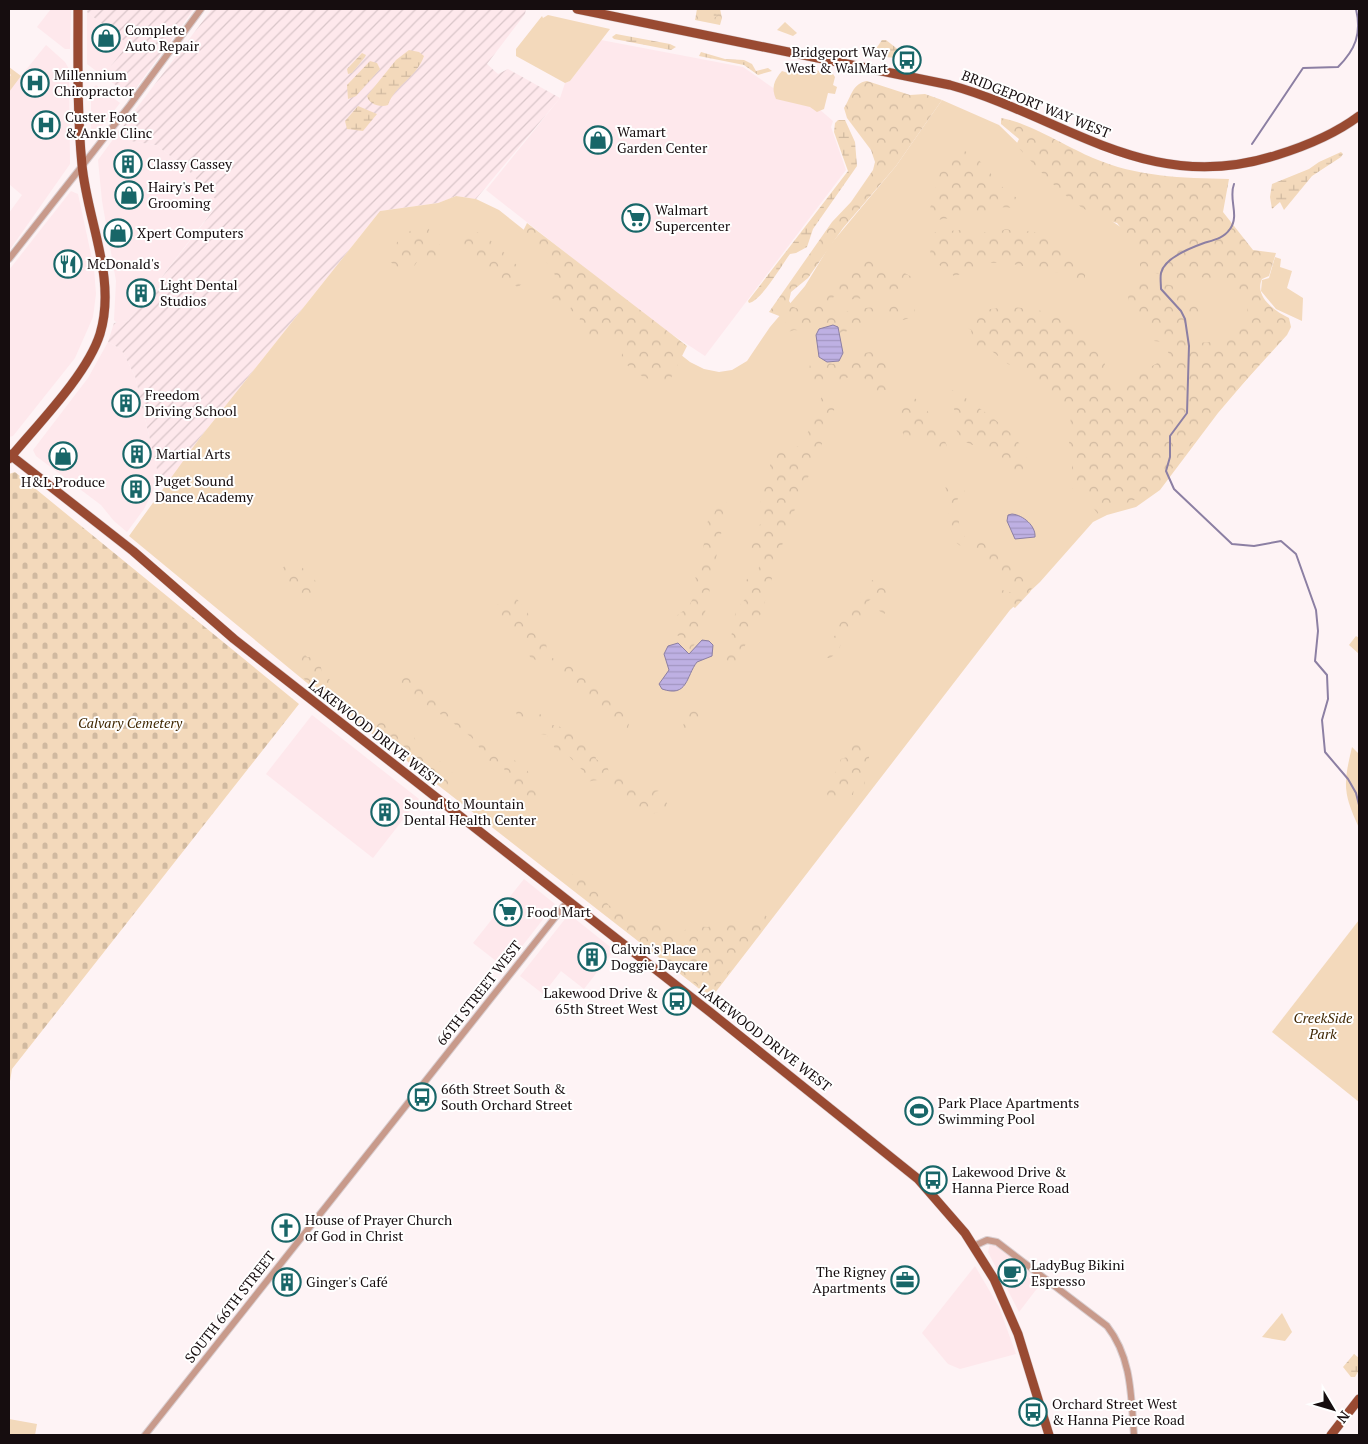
<svg xmlns="http://www.w3.org/2000/svg" width="1368" height="1444" font-family="'PT Serif',serif">
	<defs>
		<pattern id="industrial-furrows" width="10" height="10" patternUnits="userSpaceOnUse" patternTransform="scale(1.25)"><rect width="10" height="10" fill="#fee8ec"/><path d="M-1 1l2-2M0 10L10 0M9 11l2-2" fill="none" stroke="#d9c6c9"/></pattern>
		<pattern id="forest-crowns" width="20" height="18" patternUnits="userSpaceOnUse" patternTransform="scale(1.25)"><rect width="20" height="18" fill="#f3d9bb"/><path d="M2 6a3 3 0 1 1 6 0M12 15a3 3 0 1 1 6 0" fill="none" stroke="#d0b9a0"/></pattern>
		<pattern id="wetland-marsh" width="20" height="14" patternUnits="userSpaceOnUse" patternTransform="scale(1.25)"><rect width="20" height="14" fill="#f3d9bb"/><path d="M1 5h8M5 5V1M11 12h8M15 12V8" fill="none" stroke="#d0b9a0"/></pattern>
		<pattern id="cemetery-stones" width="16" height="16" patternUnits="userSpaceOnUse" patternTransform="scale(1.25)"><rect width="16" height="16" fill="#f3d9bb"/><path d="M2 7V4a2 2 0 0 1 4 0v3zM10 15v-3a2 2 0 0 1 4 0v3z" fill="#d0b9a0"/></pattern>
		<pattern id="water-rules" width="6" height="5" patternUnits="userSpaceOnUse" patternTransform="scale(1.25)"><rect width="6" height="5" fill="#beb0e3"/><path d="M0 2.5h6" fill="none" stroke="#a396c2"/></pattern>
	</defs>
	<rect width="100%" height="100%" fill="#fef3f5"/>
	<g fill="#fee8ec">
		<polygon points="51,9 71,9 70,49 65,49 37,27"/>
		<polygon points="87,12 128,44 103,76 87,64"/>
		<polygon points="601,40 743,67 789,99 811,102 833,121 831,127 846,170 705,356 656,324 486,190 560,98 565,83 570,81"/>
		<polygon points="46,45 65,62 69,69 70,164 9,251 9,213 22,195 9,184 9,67 21,76"/>
		<polygon points="96,85 120,103 95,135 91,132 91,90"/>
		<polygon points="117,134 130,141 156,145 186,168 219,202 128,321 117,323 114,320 116,281 102,201 98,160"/>
		<polygon points="71,191 78,194 94,268 96,294 93,317 75,358 13,436 9,437 9,270"/>
		<polygon points="108,342 121,349 135,376 159,478 144,509 127,532 114,521 101,505 36,456 33,450 88,378"/>
		<polygon points="312,715 419,799 373,858 266,774"/>
		<polygon points="524,879 555,904 505,968 473,943"/>
		<polygon points="569,914 614,950 584,989 561,971 543,994 520,976"/>
		<polygon points="990,1244 996,1244 1042,1282 1019,1312 988,1252"/>
		<polygon points="975,1266 999,1307 1016,1354 960,1369 948,1364 922,1333"/>
	</g>
	<g fill="url(#industrial-furrows)">
		<polygon points="87,9 194,9 133,92 128,94 103,76 128,44 87,12"/>
		<polygon points="212,9 526,9 525,14 487,64 498,74 508,69 560,98 476,199 456,196 438,203 380,211 199,439 169,482 159,478 135,376 121,349 108,342 114,323 128,321 219,203 186,168 156,145 130,141 117,134"/>
	</g>
	<g fill="#f3d9bb">
		<polygon points="548,15 610,29 570,81 565,83 516,56 516,49 542,16 543,18"/>
		<polygon points="785,22 797,33 793,36 777,30"/>
		<path d="M796,66L833,74L835,77L833,85L837,87L835,94L828,93L824,109L817,112L810,107L776,99C771,88 774,80 782,71L788,73Z"/>
		<polygon points="9,67 21,76 9,92 9,78 11,75 9,73"/>
		<polygon points="942,100 999,125 1069,193 1139,239 1253,289 1258,366 1218,413 1160,490 1136,507 1107,515 1093,522 1040,582 1010,610 711,998 312,687 129,536 199,439 380,211 438,203 456,196 476,199 499,210 690,362 704,369 719,372 732,370 747,361 770,327 805,286 830,245 896,166"/>
		<polygon points="1275,257 1281,259 1280,267 1292,271 1287,288 1303,298 1302,321 1276,309 1261,291 1262,280 1269,278"/>
		<polygon points="1356,636 1359,638 1359,654 1349,645"/>
		<path d="M1352,747L1359,754V828C1343,793 1343,785 1352,747Z"/>
		<polygon points="1359,920 1359,1102 1272,1032"/>
		<polygon points="1282,1313 1292,1332 1285,1341 1262,1337"/>
		<polygon points="9,1419 37,1424 35,1435 9,1435"/>
	</g>
	<g fill="url(#forest-crowns)">
		<polygon points="697,9 720,9 722,18 720,25 695,20"/>
		<path d="M867,81L910,95L925,94L942,100L896,166L843,228L808,278L791,292L789,301L793,307L805,311L813,301L822,297L843,274L857,265L870,260L887,268L894,278L899,277L901,271L919,281C902,288 849,307 834,296L832,300L827,303L838,313L864,308L911,305L915,309L914,315C899,326 892,316 877,312L873,314L868,324L858,332L848,330L842,335L836,324L822,326L826,317L820,312L805,331L794,330L782,334L778,328L780,325L788,322L787,319L769,312L832,222L851,202L873,170L875,162L871,150L847,118L844,108C851,98 852,83 867,81Z"/>
		<path d="M1001,118C1025,121 1069,148 1093,158C1137,177 1182,178 1229,179L1223,212L1253,250L1276,253L1269,276L1262,279C1254,297 1275,311 1289,318L1291,327L1287,335L1217,412L1153,493L1098,514L1082,494L1072,488V464L1069,445L1071,413L1064,404L1050,398L1042,390L1033,375L1008,364L993,352L980,350L973,346L971,330L964,326L965,321C971,318 978,311 985,310C1008,305 1041,307 1061,319C1069,324 1075,331 1082,336C1100,349 1108,354 1104,377L1119,384L1163,360L1169,354L1163,342L1154,341C1150,335 1150,328 1145,323C1130,307 1120,298 1137,278L1179,287L1190,292L1209,309L1211,314L1209,316L1188,320C1173,350 1213,343 1229,338C1236,336 1244,326 1248,319C1247,289 1245,288 1217,282C1209,281 1202,276 1194,275L1188,279H1182L1142,270L1140,266V251L1117,223C1076,214 1044,175 1016,145L1019,139L1001,124Z"/>
		<polygon points="955,145 978,159 1005,190 1017,198 1015,208 998,207 983,213 937,220 929,212 941,169"/>
		<path d="M527,223L687,346L668,384C651,383 631,372 621,358L624,346C612,334 599,339 583,338L579,330L580,317L570,310L573,301H559L546,296L557,280L552,268L521,235Z"/>
		<path d="M421,224H426L436,242L448,250L446,259H425L417,250L414,256L417,262L410,272L400,269L389,261C390,243 407,233 421,224Z"/>
		<path d="M1006,229L1014,231L1016,236L1031,230L1049,241H1055L1085,269V281L1076,282L1069,276L1059,273C1036,270 1006,259 982,264C972,266 965,274 954,276L938,264L931,265L928,259C932,250 931,240 935,232L962,230L974,237L985,232L988,236Z"/>
		<path d="M476,232C488,235 517,264 525,275L523,283L518,287C502,281 465,256 461,239L464,234Z"/>
		<polygon points="873,352 882,354 893,363 885,374 894,388 891,390 879,390 872,395 870,393 872,389 862,375 858,373 854,373 844,380 819,384 808,373 810,365 815,360 833,364 843,356 846,358 853,354"/>
		<path d="M830,390C836,398 835,407 833,417L788,526L761,614L753,625L737,666L730,668L722,652L731,638L736,609L748,596L743,583L758,569L762,562L749,560L751,530L761,524C763,510 757,496 766,485L763,481L764,474L770,471V456L779,451L803,445L823,393Z"/>
		<path d="M950,390H956C982,414 1022,429 1029,467L1018,472C1011,468 1005,459 998,454C978,440 963,454 953,421L958,417L948,397Z"/>
		<path d="M906,392C925,403 939,425 947,446L945,450L938,453L932,450L919,434L908,440L904,437L898,417Z"/>
		<path d="M948,481L962,486L965,492C962,495 958,497 957,501C955,505 957,508 958,512C961,530 955,530 972,542L978,539L996,542L999,548L997,552H1005L1009,555L1010,563L1034,583L1030,592L1015,608L999,597L1002,590L1013,593L1015,588L1004,579L990,563L978,559L954,541L950,527L945,482Z"/>
		<path d="M720,500H726L727,505L700,637L691,649H687L679,636L676,635C673,617 673,617 688,608L693,598L689,593L696,585L695,569C705,556 704,533 709,517L714,514Z"/>
		<path d="M288,563L294,566L299,565C308,572 315,579 321,589L308,601L290,594L288,588L280,583L278,572Z"/>
		<path d="M877,571L888,574L889,578L884,579L895,589C886,595 885,599 889,609L884,614L878,610V601L873,597C859,609 864,615 857,630L848,629L837,653L830,658H820L819,655L832,638L837,634V628L868,582L876,579L875,575Z"/>
		<path d="M516,598C528,610 534,627 547,636L546,655L567,665L575,661L580,667V674L586,677L590,685L602,689V692L611,693L630,716L628,730L581,698L562,675L530,657C526,640 516,635 509,619L492,613L493,607L508,599Z"/>
		<polygon points="302,651 307,657 314,657 320,662 322,673 336,685 335,688 325,690 317,683 312,684 301,677 302,669 296,662"/>
		<path d="M407,673L434,696L453,718L480,734L526,769L537,784V798L534,801L506,779L504,767L499,763L487,760C481,753 479,744 472,738C448,716 418,703 396,680L397,676Z"/>
		<path d="M523,703L530,709L537,710L549,725C556,723 583,736 588,741C593,747 595,752 596,759L600,762H605C609,767 608,774 612,780L615,779L614,774L617,770L625,771L638,786H643L646,794L649,793V779L653,778L663,785L662,790L655,792L656,796L666,801L668,806L665,811C659,812 652,815 646,813C620,807 613,768 583,784V771L566,753L556,750L547,735L539,734L540,729L543,728L531,719L524,721L517,719L516,710Z"/>
		<path d="M699,707L711,713L707,719L701,717C696,726 691,732 681,732L684,723L680,718V713L685,710Z"/>
		<polygon points="357,710 369,721 374,719 378,711 401,731 414,737 420,748 432,754 434,761 443,762 443,767 454,774 464,774 462,779 457,780 454,785 450,785 446,789 353,717 354,712"/>
		<polygon points="855,739 869,750 869,759 873,772 865,772 865,785 855,781 853,795 846,796 843,801 835,801 828,798 827,793 841,759 847,757 849,753 844,749 844,743"/>
		<path d="M573,874C582,877 596,885 603,893C605,895 605,900 607,903C612,910 639,924 647,926L651,923L681,932L693,926L708,927L718,922L729,921L736,925L764,914L769,919L711,996L586,898L574,888L570,877Z"/>
	</g>
	<g fill="url(#wetland-marsh)">
		<polygon points="701,9 715,9 717,16 714,18 706,17 700,13"/>
		<polygon points="616,34 670,44 676,47 671,50 614,39 612,37"/>
		<polygon points="882,40 886,40 900,51 898,58 883,57 873,53"/>
		<path d="M409,50L419,52L424,56C417,77 395,85 388,105C380,108 369,104 367,96L396,60Z"/>
		<polygon points="701,52 725,59 744,60 752,64 756,71 768,68 772,71 758,75 744,65 699,56"/>
		<polygon points="362,53 366,55 365,57 352,73 348,74 347,69"/>
		<polygon points="370,61 377,63 380,69 356,96 348,99 347,85"/>
		<polygon points="358,106 377,114 363,131 347,129 345,121"/>
		<path d="M838,120H845L855,142L857,166L813,229L807,247L796,253L790,254C781,266 762,300 749,303L748,301L848,171L834,132L835,123Z"/>
		<polygon points="1341,152 1343,154 1341,157 1312,176 1284,210 1280,202 1272,209 1270,197 1272,184 1309,169 1319,162"/>
		<polygon points="1354,1354 1359,1358 1359,1370 1355,1377 1351,1377 1343,1367"/>
	</g>
	<polygon fill="url(#cemetery-stones)" points="15,472 299,704 12,1069 9,1087 9,474"/>
	<g fill="url(#water-rules)" stroke="#8c7fa3">
		<polygon points="833,325 838,327 843,353 839,361 827,362 819,357 816,335 819,329"/>
		<path d="M1012,514C1023,515 1036,526 1035,537L1015,539L1007,521L1008,515Z"/>
		<path d="M702,640L709,641L713,645L712,656L697,662C686,676 688,698 662,689L659,684L669,670L664,654L668,646L678,643L689,654Z"/>
	</g>
	<g fill="none" stroke-linecap="round" stroke-linejoin="round">
		<g stroke="#8c7fa3" stroke-width="2">
			<path d="M1252,144L1303,68L1338,67C1355,50 1362,34 1356,9"/>
			<path d="M1234,184C1228,199 1240,215 1230,229C1224,238 1214,240 1204,243C1190,248 1164,258 1161,273C1160,278 1161,284 1161,289L1181,311L1185,319L1189,346L1187,413L1170,436V457L1166,471L1174,489L1232,544L1254,546L1281,541L1296,554L1316,610L1318,631L1315,661L1327,675L1328,699L1322,720L1325,752L1348,779L1356,793L1359,805"/>
		</g>
		<g stroke="#d9ced0" stroke-width="8">
			<g id="minor">
				<polyline points="9,259 130,105 201,9"/>
				<path d="M974,1246L987,1240L997,1242L1107,1326C1132,1358 1131,1396 1134,1435"/>
				<polyline points="145,1435 568,901"/>
			</g>
		</g>
		<g stroke="#d9ced0" stroke-width="10">
			<g id="major">
				<path d="M577,9L950,85C1065,117 1149,197 1277,155C1306,146 1335,134 1359,116"/>
				<polyline points="9,454 133,551 234,639 710,1012 918,1179 965,1233 994,1279 1018,1334 1049,1435"/>
				<path d="M9,459C37,425 87,375 100,334C117,278 87,220 82,165C77,113 78,60 78,9"/>
				<polyline points="1331,1435 1359,1399"/>
			</g>
		</g>
		<use href="#minor" stroke="#c89a8b" stroke-width="6"/>
		<use href="#major" stroke="#994a32" stroke-width="9"/>
	</g>
	<defs>
		<g id="shop-ring" transform="scale(1.4375)"><circle r="9.5" fill="#fff" stroke="#186668" stroke-width="1.5"/><path d="M-5-2.5h2.3a2.7 3.5 0 0 1 5.4 0H5L5.5 6h-11ZM-1.5-2.5h3a1.5 2.3 0 0 0-3 0Z" fill="#186668"/></g>
		<g id="bus-ring" transform="scale(1.4375)"><circle r="9.5" fill="#fff" stroke="#186668" stroke-width="1.5"/><path d="M-5-6H5V4H4V6H2V4H-2V6H-4V4H-5ZM-3.5-4V0h7V-4ZM-3.5 1.2v1.5H-2V1.2ZM2 1.2v1.5H3.5V1.2Z" fill="#186668"/></g>
		<g id="hospital-ring" transform="scale(1.4375)"><circle r="9.5" fill="#fff" stroke="#186668" stroke-width="1.5"/><path d="M-5-5h3v3.5h4V-5h3V5h-3V1.5h-4V5h-3Z" fill="#186668"/></g>
		<g id="building-ring" transform="scale(1.4375)"><circle r="9.5" fill="#fff" stroke="#186668" stroke-width="1.5"/><path d="M-4-6H4V6H1V3H-1V6H-4ZM-2.5-4.3h1.7v1.8h-1.7ZM.8-4.3h1.7v1.8H.8ZM-2.5-1h1.7V.8h-1.7ZM.8-1h1.7V.8H.8Z" fill="#186668"/></g>
		<g id="supermarket-ring" transform="scale(1.4375)"><circle r="9.5" fill="#fff" stroke="#186668" stroke-width="1.5"/><path d="M-6-5.5h2.5l.6 2H6L4.5 2H-2.5L-4.4-4H-6ZM-1.5 3.2a1.3 1.3 0 1 0 .1 0ZM3 3.2a1.3 1.3 0 1 0 .1 0Z" fill="#186668"/></g>
		<g id="restaurant-ring" transform="scale(1.4375)"><circle r="9.5" fill="#fff" stroke="#186668" stroke-width="1.5"/><path d="M-5-6h1v4h1v-4h1v4h1v-4h1v5L-1.5 .5V6h-2V.5L-5-1ZM5-6V6H3V1.5H1.5Q1.5-4 5-6Z" fill="#186668"/></g>
		<g id="stadium-ring" transform="scale(1.4375)"><circle r="9.5" fill="#fff" stroke="#186668" stroke-width="1.5"/><path d="M0-5a6.5 5 0 1 0 0 10a6.5 5 0 1 0 0-10ZM-3.5-1.8h7v3.6h-7Z" fill="#186668"/></g>
		<g id="church-ring" transform="scale(1.4375)"><circle r="9.5" fill="#fff" stroke="#186668" stroke-width="1.5"/><path d="M-1.2-6h2.4v3.5h3.3v2.4h-3.3V6h-2.4V-.1h-3.3v-2.4h3.3Z" fill="#186668"/></g>
		<g id="cafe-ring" transform="scale(1.4375)"><circle r="9.5" fill="#fff" stroke="#186668" stroke-width="1.5"/><path d="M-5.5-4.5H6V0H3Q3 3.5 0 3.5H-2.5Q-5.5 3.5-5.5 0ZM3-3.2v2h1.7v-2ZM-6 4.5H4V6H-6Z" fill="#186668"/></g>
		<g id="office-ring" transform="scale(1.4375)"><circle r="9.5" fill="#fff" stroke="#186668" stroke-width="1.5"/><path d="M-6-3h4V-5.5h4V-3h4V5H-6ZM-1-4.5V-3h2v-1.5ZM-6 0V1H6V0Z" fill="#186668"/></g>
	</defs>
	<g fill-rule="evenodd">
		<use href="#shop-ring" x="106" y="38"/>
		<use href="#bus-ring" x="907" y="60"/>
		<use href="#hospital-ring" x="35" y="83"/>
		<use href="#hospital-ring" x="46" y="125"/>
		<use href="#shop-ring" x="598" y="140"/>
		<use href="#building-ring" x="128" y="164"/>
		<use href="#shop-ring" x="129" y="195"/>
		<use href="#supermarket-ring" x="636" y="218"/>
		<use href="#shop-ring" x="118" y="233"/>
		<use href="#restaurant-ring" x="68" y="264"/>
		<use href="#building-ring" x="141" y="293"/>
		<use href="#building-ring" x="126" y="403"/>
		<use href="#building-ring" x="137" y="454"/>
		<use href="#shop-ring" x="63" y="456"/>
		<use href="#building-ring" x="136" y="489"/>
		<use href="#building-ring" x="385" y="812"/>
		<use href="#supermarket-ring" x="508" y="912"/>
		<use href="#building-ring" x="592" y="957"/>
		<use href="#bus-ring" x="677" y="1001"/>
		<use href="#bus-ring" x="422" y="1097"/>
		<use href="#stadium-ring" x="919" y="1111"/>
		<use href="#bus-ring" x="933" y="1180"/>
		<use href="#church-ring" x="286" y="1228"/>
		<use href="#cafe-ring" x="1012" y="1273"/>
		<use href="#office-ring" x="905" y="1280"/>
		<use href="#building-ring" x="287" y="1282"/>
		<use href="#bus-ring" x="1033" y="1412"/>
	</g>
	<g text-anchor="middle" stroke-width="4" stroke-linejoin="round" paint-order="stroke">
		<g font-size="14" fill="#160d0f" stroke="#fff" text-anchor="start">
			<text x="125" y="35">Complete<tspan x="125" dy="16">Auto Repair</tspan></text>
			<text x="888" y="57" text-anchor="end">Bridgeport Way<tspan x="888" dy="16">West &amp; WalMart</tspan></text>
			<text x="54" y="80">Millennium<tspan x="54" dy="16">Chiropractor</tspan></text>
			<text x="65" y="122">Custer Foot<tspan x="65" dy="16">&amp; Ankle Clinc</tspan></text>
			<text x="617" y="137">Wamart<tspan x="617" dy="16">Garden Center</tspan></text>
			<text x="147" y="169">Classy Cassey</text>
			<text x="148" y="192">Hairy's Pet<tspan x="148" dy="16">Grooming</tspan></text>
			<text x="655" y="215">Walmart<tspan x="655" dy="16">Supercenter</tspan></text>
			<text x="137" y="238">Xpert Computers</text>
			<text x="87" y="269">McDonald's</text>
			<text x="160" y="290">Light Dental<tspan x="160" dy="16">Studios</tspan></text>
			<text x="145" y="400">Freedom<tspan x="145" dy="16">Driving School</tspan></text>
			<text x="156" y="459">Martial Arts</text>
			<text x="155" y="486">Puget Sound<tspan x="155" dy="16">Dance Academy</tspan></text>
			<text x="63" y="487" text-anchor="middle">H&amp;L Produce</text>
			<text x="404" y="809">Sound to Mountain<tspan x="404" dy="16">Dental Health Center</tspan></text>
			<text x="527" y="917">Food Mart</text>
			<text x="611" y="954">Calvin's Place<tspan x="611" dy="16">Doggie Daycare</tspan></text>
			<text x="658" y="998" text-anchor="end">Lakewood Drive &amp;<tspan x="658" dy="16">65th Street West</tspan></text>
			<text x="441" y="1094">66th Street South &amp;<tspan x="441" dy="16">South Orchard Street</tspan></text>
			<text x="938" y="1108">Park Place Apartments<tspan x="938" dy="16">Swimming Pool</tspan></text>
			<text x="952" y="1177">Lakewood Drive &amp;<tspan x="952" dy="16">Hanna Pierce Road</tspan></text>
			<text x="305" y="1225">House of Prayer Church<tspan x="305" dy="16">of God in Christ</tspan></text>
			<text x="1031" y="1270">LadyBug Bikini<tspan x="1031" dy="16">Espresso</tspan></text>
			<text x="886" y="1277" text-anchor="end">The Rigney<tspan x="886" dy="16">Apartments</tspan></text>
			<text x="306" y="1287">Ginger's Café</text>
			<text x="1052" y="1409">Orchard Street West<tspan x="1052" dy="16">&amp; Hanna Pierce Road</tspan></text>
		</g>
		<g font-size="14" fill="#160d0f" stroke="#fff">
			<text transform="translate(1036 104) rotate(22)" y="5">BRIDGEPORT WAY WEST</text>
			<text transform="translate(375 733) rotate(38)" y="5">LAKEWOOD DRIVE WEST</text>
			<text transform="translate(479 993) rotate(-52)" y="5">66TH STREET WEST</text>
			<text transform="translate(765 1038) rotate(38)" y="5">LAKEWOOD DRIVE WEST</text>
			<text transform="translate(230 1307) rotate(-52)" y="5">SOUTH 66TH STREET</text>
		</g>
		<g font-size="14" font-style="italic" fill="#412803" stroke="#fff">
			<text x="130" y="728">Calvary Cemetery</text>
			<text x="1323" y="1023">CreekSide<tspan x="1323" dy="16">Park</tspan></text>
		</g>
	</g>
	<rect width="1368" height="1444" fill="none" stroke="#160d0f" stroke-width="20"/>
	<g transform="translate(1333 1409) rotate(128)" stroke="#ffffff" stroke-width="4" paint-order="stroke">
	<path d="M0-4L9 19L0 12L-9 19Z" fill="#160d0f"/>
	<text y="-8" font-size="14" font-weight="bold" text-anchor="middle" fill="#160d0f">N</text>
	</g>
</svg>
